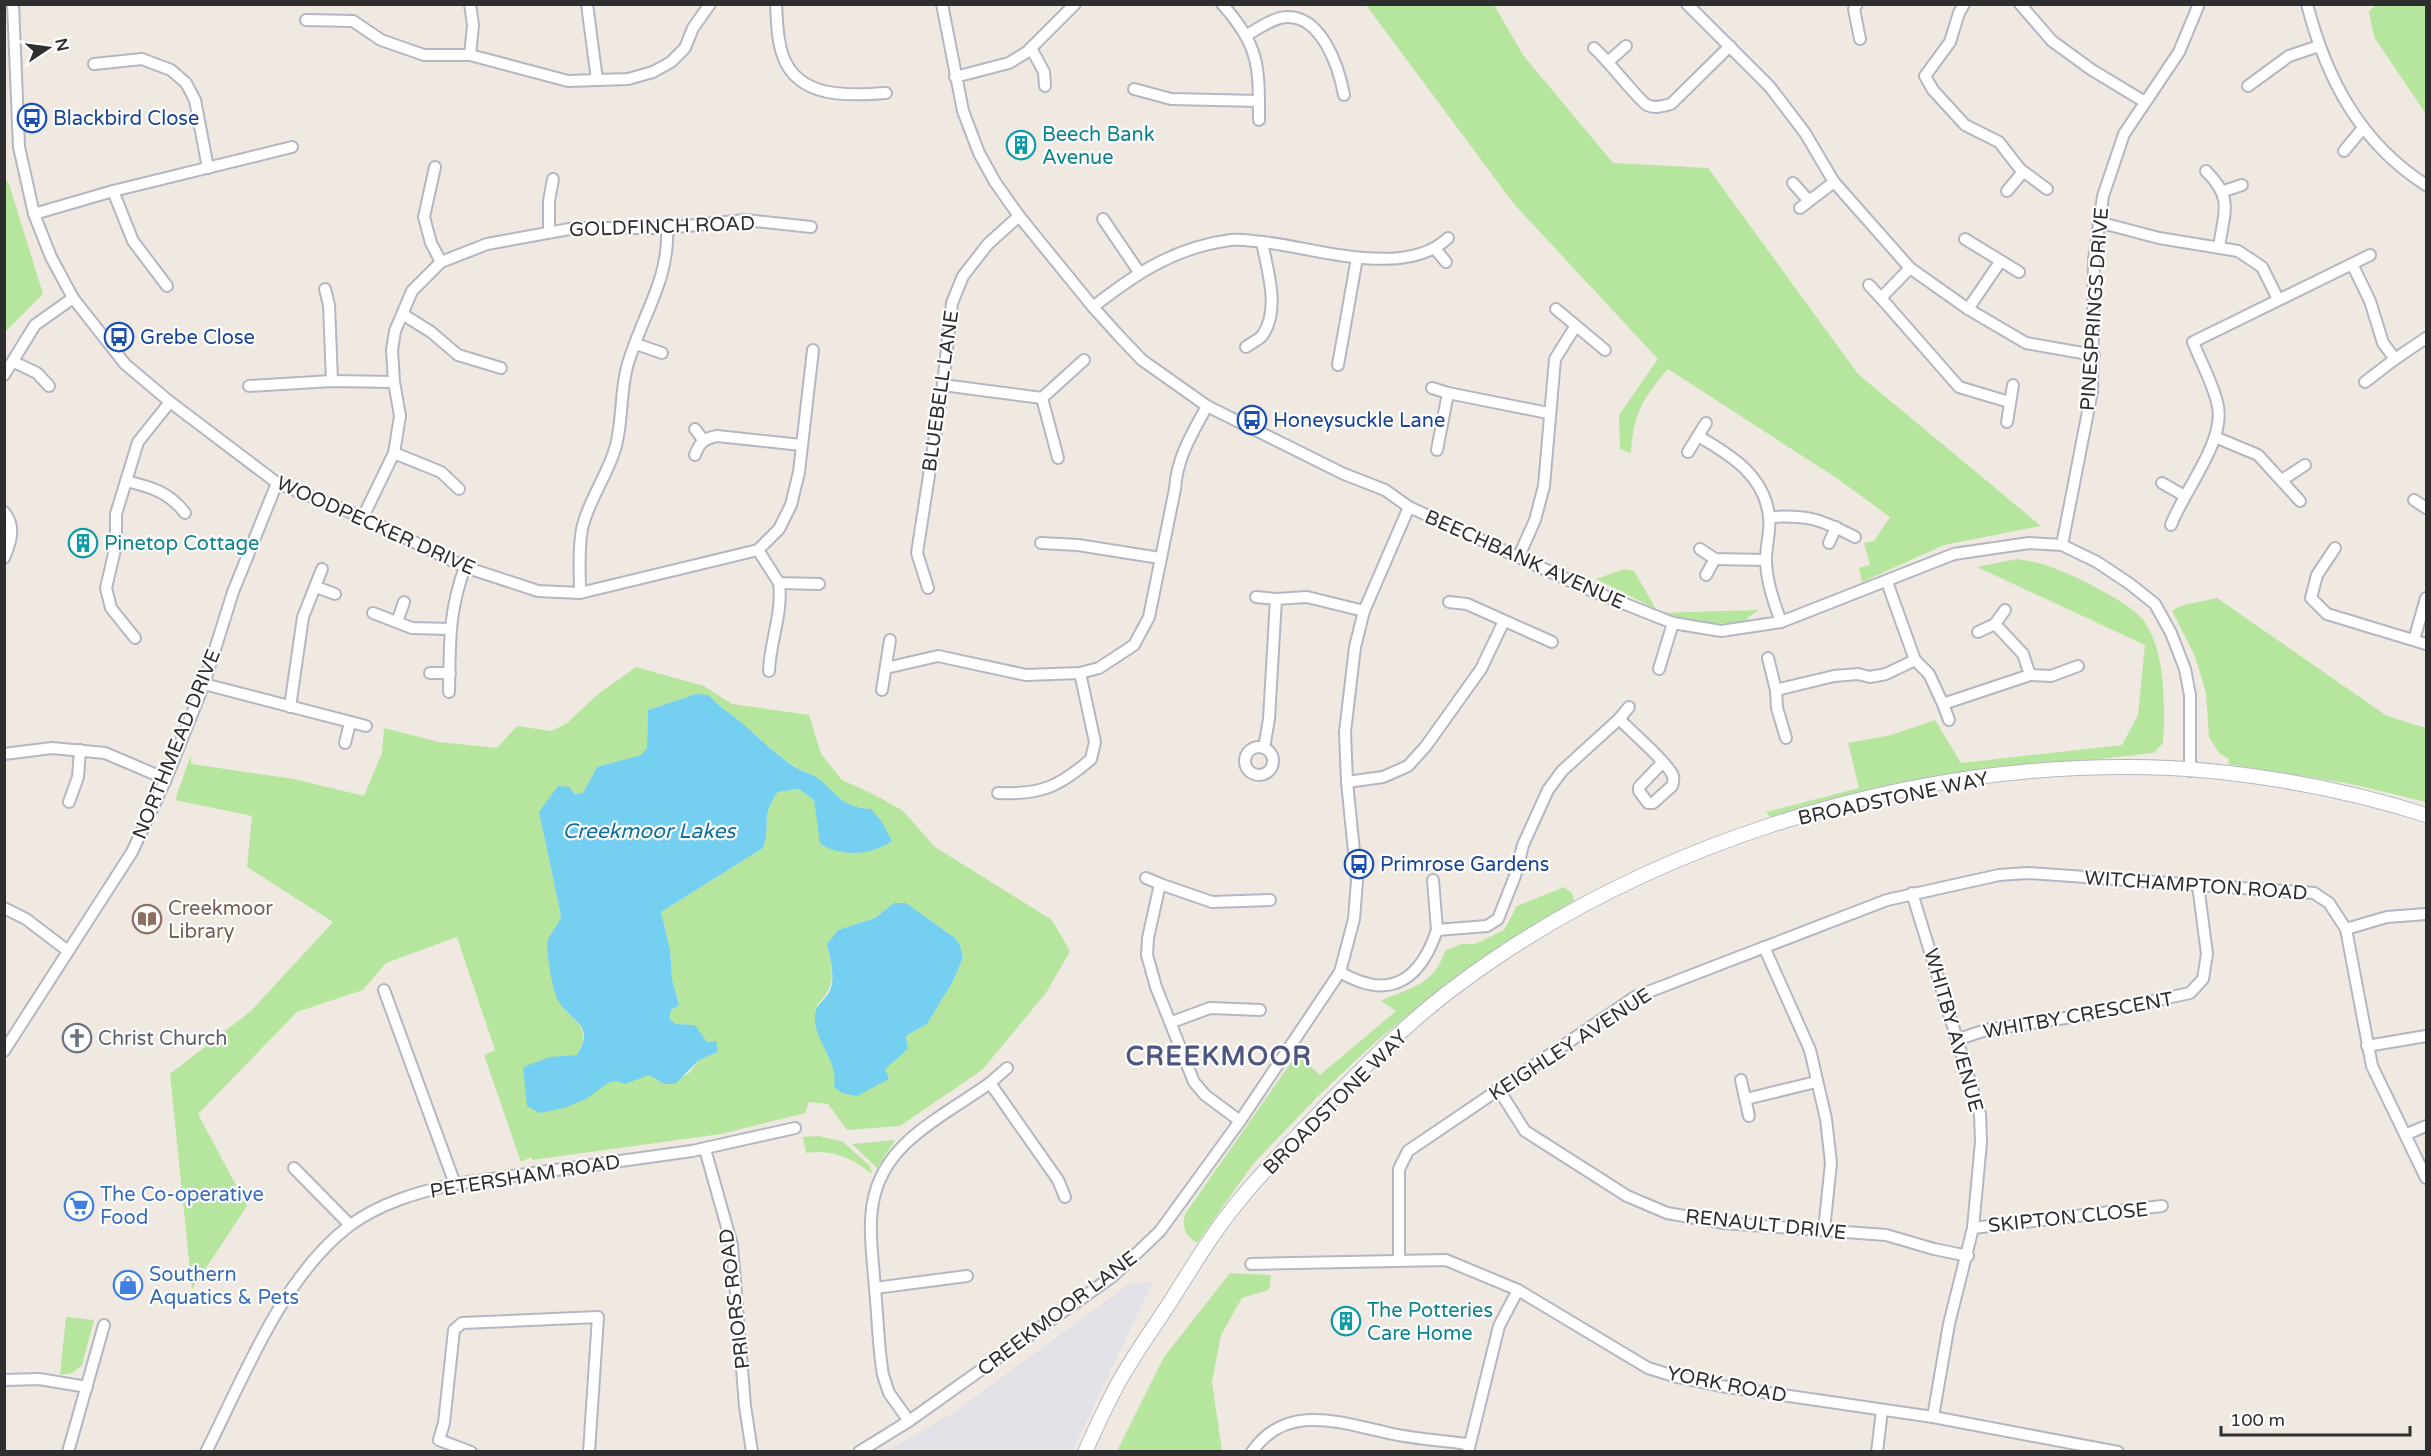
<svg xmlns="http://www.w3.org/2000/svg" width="2431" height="1456" font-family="'Varela Round',sans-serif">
	<rect width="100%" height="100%" fill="#efe9e1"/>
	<polygon fill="#e3e1e8" points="1153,1282 1072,1451 887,1451 956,1411 1129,1284"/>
	<g fill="#b6e59e" fill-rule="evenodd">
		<path d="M1366,5H1494L1523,55L1613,163L1708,168L1858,374L2041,526L1944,545L1862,582L1859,568L1870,565L1864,543L1874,541L1890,517L1838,479L1668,369C1643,398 1633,414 1631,453L1620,449L1619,415L1658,359L1514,204Z"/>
		<polygon points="2376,5 2426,5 2426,114 2374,37 2369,11"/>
		<polygon points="4,181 8,181 43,294 5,332"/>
		<path d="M2017,559C2027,561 2038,562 2048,566C2070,573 2132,603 2144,621C2166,652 2165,707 2163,743L2153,753L1912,780L1770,817L1766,812L1859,788L1848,743L1891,735L1935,720L1961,763L2122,745L2138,715L2145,645L1977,567Z"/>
		<polygon points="1625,569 1634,571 1656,609 1596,579"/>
		<polygon points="2217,598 2387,716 2426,728 2426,802 2351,784 2228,764 2229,759 2219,753 2209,737 2206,693 2195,656 2172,611 2180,606"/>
		<path d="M1759,610L1747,618L1748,621C1716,626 1689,622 1658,613Z"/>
		<path d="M636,667L704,686L732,704L809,715L821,754L842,780L877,796L903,811L935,847L1052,920L1070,951L1046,993L982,1070L900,1126L847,1130L828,1104L809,1102L805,1113L721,1134L532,1160L531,1157L521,1162L484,1055L495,1050L457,937L386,963L363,990L297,1012L198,1114L247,1206L192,1289L170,1074L251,1011L333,922L247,867L252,816L175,800L191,755V764L294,779L364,796L382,753L384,728L439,742L497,748L517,726L551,731L566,724L597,695ZM696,694L709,695C718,706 727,711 737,719C757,735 774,754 796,767C803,772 814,774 820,780C841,797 842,807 871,809L819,830L814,800L799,789L778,792C759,817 772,825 763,848L661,912L670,949L672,979L679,1004L671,1010L669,1019L676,1024L695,1025L701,1037L718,1052L699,1060L688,1074L664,1084L649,1075L608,1083L597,1090L564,1057L577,1055C589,1036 583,1023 565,1011L550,934L559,926L561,916L539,812L573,794L583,793L597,767L641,755L647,748L648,710ZM894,903H906L955,938L960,945L963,958L952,983L927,1024L906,1036L908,1049L884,1069L835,1087L836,1076L824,1043L817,1031V1005C838,984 832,971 827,944L838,930L875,918Z"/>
		<path d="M1564,887L1572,893L1574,902L1447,983L1380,1038L1321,1093L1253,1164L1197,1243C1185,1235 1182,1229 1185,1214L1297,1054L1320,1075L1396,1011L1381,1001C1411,986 1433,987 1445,951L1461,944H1475L1504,930L1517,906Z"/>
		<path d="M819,1136L843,1142L870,1166L872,1174C852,1158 832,1149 806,1153L803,1137Z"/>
		<polygon points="895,1140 877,1168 852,1144"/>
		<polygon points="1230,1273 1271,1275 1269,1290 1242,1298 1221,1335 1212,1382 1222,1451 1117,1451 1164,1357"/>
		<polygon points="66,1317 94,1320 82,1365 72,1373 60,1375"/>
	</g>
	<g fill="#75cff0">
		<path d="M696,694L709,695C718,706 727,711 737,719C757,735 774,754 795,767C803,772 814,774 820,780C841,797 842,807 871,809L882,822L892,841C873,855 839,858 820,843L814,800L799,789L778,792C759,817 772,825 763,848L661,912L670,949L672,979L679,1005L671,1010L669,1019L676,1024L695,1025L707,1042L716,1041L718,1052L699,1060L675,1084H664L649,1075L625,1084L617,1081L608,1083L586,1099L564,1108L540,1113L527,1106L523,1067L550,1057L577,1055C598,1021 566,1022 556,996C551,982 548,960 547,945C547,934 559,927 561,916L539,812L558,786L570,787L574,794L583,793L597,767L641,755L647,748L648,710Z"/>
		<path d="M894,903H906L955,938L960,945L963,958L952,983L927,1024L906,1036L908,1049L885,1069L889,1079L857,1096L842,1093L834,1087C839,1060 814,1042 815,1017C815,1005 822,1003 828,994C837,981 830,959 827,944L838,930L875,918Z"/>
	</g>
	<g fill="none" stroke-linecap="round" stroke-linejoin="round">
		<g stroke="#b4b7c1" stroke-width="14">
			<g id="minor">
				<polyline points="13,4 19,147 34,214 51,257 73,298 125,364 170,402 277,483 363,517 465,567 538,591 580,593 758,550 779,529 791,505 799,472 813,350"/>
				<polyline points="587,4 597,80"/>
				<path d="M776,4C777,21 777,40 783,56C798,99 850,96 886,93"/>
				<polyline points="942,4 963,111 979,153 995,182 1019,216 1093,307 1120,337 1142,360 1207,406 1344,474 1385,490 1409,507 1590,590 1673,623 1721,631 1781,622 1954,554 2029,543 2062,545 2097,562 2130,584 2155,604 2171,633 2185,669 2190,695 2190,771"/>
				<path d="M1222,4C1260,46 1259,67 1259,120"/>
				<polyline points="1687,4 1770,87 1805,133 1834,182 1910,268 1968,309 2026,343 2094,355"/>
				<polyline points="1857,4 1854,9 1860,39"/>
				<polyline points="1964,4 1959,13 1950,42 1925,76 1933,90 1965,125 1999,142 2020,169 2047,189"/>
				<polyline points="2020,4 2052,41 2092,70 2145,102"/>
				<path d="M2307,4C2326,78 2360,143 2426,185"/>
				<polyline points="306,20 353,21 381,40 424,55 470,55 568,81 628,79 653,72 671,62 685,48 693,28 710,4"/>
				<path d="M1247,35C1259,28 1273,18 1286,17C1322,15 1339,68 1344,95"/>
				<polyline points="1031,48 1044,72 1045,86"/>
				<path d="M1594,48C1607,59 1639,101 1647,105C1655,109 1663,106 1671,104L1730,46"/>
				<polyline points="470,55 473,25 470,4"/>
				<polyline points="1609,61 1626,46"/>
				<polyline points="94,64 142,59 171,70 186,83 195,100 208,168"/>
				<polyline points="955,77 1009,63 1027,52 1075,4"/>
				<polyline points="2248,86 2289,56 2319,46"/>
				<polyline points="1134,89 1171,99 1259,101"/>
				<polyline points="2344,151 2363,128"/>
				<polyline points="435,167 424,217 431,243 441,262"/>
				<path d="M2206,171C2234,199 2224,211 2219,247"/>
				<polyline points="1793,183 1809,201"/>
				<polyline points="113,191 133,241 167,286"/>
				<polyline points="2007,191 2023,172"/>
				<polyline points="2224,191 2242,185"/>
				<polyline points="1800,208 1834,182"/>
				<polyline points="34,214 113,191 292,147"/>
				<polyline points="1103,219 1139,272"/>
				<polyline points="2098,222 2159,238 2238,251 2262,267 2278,299"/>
				<polyline points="549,231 549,201 553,179"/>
				<polyline points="1965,239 2019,272"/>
				<polyline points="1436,250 1446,262"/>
				<polyline points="2352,264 2370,255"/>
				<polyline points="1910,268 1881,298 1959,387 2009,402"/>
				<polyline points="1869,285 1881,298"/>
				<polyline points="325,289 329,305 332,381"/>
				<path d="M1093,307C1135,274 1175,247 1231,240C1241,239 1252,241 1263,242C1316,248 1405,279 1448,238"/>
				<polyline points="1556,309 1605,350"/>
				<polyline points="1968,309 2000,262"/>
				<polyline points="404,315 431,332 458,355 501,368"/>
				<polyline points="636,344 662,353"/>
				<path d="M1246,347C1250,344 1258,340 1262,336C1281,310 1267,269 1262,242"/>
				<polyline points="14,362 37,373 49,386"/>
				<polyline points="1338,365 1357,258"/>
				<polyline points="4,375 35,325 73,298"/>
				<polyline points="2365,382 2395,359"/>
				<polyline points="943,385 1042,398 1084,360"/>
				<polyline points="249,386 332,381 394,382"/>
				<polyline points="1432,388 1448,393"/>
				<polyline points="1042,398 1058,458"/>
				<polyline points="2007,422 2013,385"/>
				<polyline points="695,429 704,441"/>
				<path d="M1698,436C1731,455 1765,476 1769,517C1771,530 1766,545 1766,559C1766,581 1774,602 1781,622"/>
				<polyline points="2215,437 2258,455 2300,501"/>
				<polyline points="1437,450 1448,393 1548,413"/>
				<polyline points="1688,452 1706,423"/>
				<polyline points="394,453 441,472 459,489"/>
				<path d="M695,455C699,443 705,438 717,436L801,445"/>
				<polyline points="2282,480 2305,465"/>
				<path d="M126,481C151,487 169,492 185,513"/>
				<polyline points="2162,483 2183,495"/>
				<polyline points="2414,500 2426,508"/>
				<path d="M4,512C16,526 11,542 4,558"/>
				<polyline points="363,517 394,453 400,416 394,382 392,350 395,331 412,291 441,262 487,244 575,228 667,228 745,220 811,227"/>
				<path d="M1769,517C1809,515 1820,519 1855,537"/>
				<path d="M2171,525C2184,490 2228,439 2217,402C2212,382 2201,362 2193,342L2352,264L2370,301L2383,343L2395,359L2426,338"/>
				<polyline points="1041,543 1078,545 1160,558"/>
				<polyline points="1829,543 1836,527"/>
				<polyline points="2062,545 2092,391 2094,260 2103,196 2124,134 2179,52 2199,4"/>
				<polyline points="2335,548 2317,575 2311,598 2327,614 2426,644"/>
				<polyline points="1700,549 1715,559 1766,560"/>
				<polyline points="758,550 779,583 819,584"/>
				<polyline points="1519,556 1535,520 1544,486 1555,359 1575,327"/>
				<polyline points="1706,575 1715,559"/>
				<polyline points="1887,582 1915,660 1929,674 1943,704 2030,675 2023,654 1995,624"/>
				<polyline points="316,587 335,594"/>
				<polyline points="928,588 917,553 943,385 952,303 963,276 988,244 1019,216"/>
				<path d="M580,593C580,572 578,550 582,529C588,501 607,476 615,449C623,422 620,393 627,367C640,319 670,280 667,228"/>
				<polyline points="1256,597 1276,599"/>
				<polyline points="1449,602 1467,604 1552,642"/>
				<polyline points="373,613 412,628 449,629"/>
				<polyline points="397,622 404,602"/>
				<polyline points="1978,632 1995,624 2005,610"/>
				<polyline points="135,638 111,608 106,588 116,545 116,514 138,442 170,402"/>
				<polyline points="2414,640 2426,598"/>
				<polyline points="1768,658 1776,690"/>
				<path d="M886,668L938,656L1026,675L1080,673L1099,668L1134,645L1149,617L1175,489C1177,457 1192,434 1207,406"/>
				<polyline points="1659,669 1673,623"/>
				<path d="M769,671C770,641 783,613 779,583"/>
				<polyline points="430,673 450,673"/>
				<polyline points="2030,675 2051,676 2078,666"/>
				<polyline points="204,684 366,726"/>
				<polyline points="882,690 890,640"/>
				<path d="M449,692C450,645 448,613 465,567"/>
				<polyline points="1943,704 1949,720"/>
				<polyline points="290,707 303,617 322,569"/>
				<polyline points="1619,719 1629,707"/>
				<polyline points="1786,738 1777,708 1776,690 1834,676 1858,674 1870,677 1886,674 1915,660"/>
				<polyline points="345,743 350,723"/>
				<circle cx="1259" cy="761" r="14"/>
				<polyline points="1264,748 1269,719 1276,599 1307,597 1364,611"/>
				<polyline points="4,754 52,748 105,753 166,779"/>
				<polyline points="1347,782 1383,777 1408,766 1426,746 1481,669 1504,621"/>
				<path d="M998,793C1040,795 1059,787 1091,759L1095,742L1080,673"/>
				<polyline points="69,802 78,777 80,750"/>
				<polyline points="1146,878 1160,884"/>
				<polyline points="1433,880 1437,930"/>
				<polyline points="1912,893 1980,1114 1981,1142 1973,1228 1949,1324 1933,1417"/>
				<polyline points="4,908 26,919 68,951"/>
				<polyline points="2346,929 2387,917 2426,914"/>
				<polyline points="1764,947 1810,1050 1826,1119 1831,1163 1824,1230"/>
				<path d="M1340,972C1389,1001 1420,981 1437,930L1487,926L1498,919L1515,876L1523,845L1548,790L1562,771L1619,719C1630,730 1669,764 1673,776C1674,780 1673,782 1672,786L1653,803H1648L1639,791V787L1662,763"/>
				<polyline points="384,990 455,1184"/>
				<polyline points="1172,1022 1210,1008 1260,1010"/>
				<polyline points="1959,1039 1986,1030 2092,1014 2190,993 2203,979 2207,954 2198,885"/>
				<polyline points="2367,1046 2426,1036"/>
				<polyline points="4,1051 132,852 166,779 204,684 233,592 277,483"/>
				<polyline points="1741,1080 1749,1116"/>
				<polyline points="990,1083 1007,1068"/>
				<polyline points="1499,1090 1525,1131 1627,1196 1667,1213 1724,1223 1886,1235 1934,1249 1968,1256"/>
				<polyline points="1746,1099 1816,1082"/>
				<polyline points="1240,1121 1205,1095 1194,1082 1156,987 1147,955 1148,938 1160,884 1212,902 1270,900"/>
				<polyline points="2407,1134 2426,1126"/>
				<polyline points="705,1149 732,1245 745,1406 752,1452"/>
				<polyline points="294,1168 350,1225"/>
				<polyline points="1973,1228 2162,1206"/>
				<polyline points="1399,1259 1399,1169 1408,1151 1635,997 1887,900 1999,875 2028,873 2314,893 2329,903 2346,929 2372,1066 2426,1178"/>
				<polyline points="1251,1264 1446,1260 1518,1290 1648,1368 1677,1377 1721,1386 1933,1417 2118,1452"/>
				<polyline points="875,1288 967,1276"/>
				<polyline points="4,1380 39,1379 87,1387"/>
				<path d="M909,1421L889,1393L883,1375C878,1346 878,1318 875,1289C871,1233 860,1188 905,1144C927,1122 965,1101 990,1083L1058,1180L1065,1197"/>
				<polyline points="68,1452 104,1325"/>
				<path d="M206,1452C244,1377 282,1277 349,1226C380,1203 418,1192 455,1184L692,1151L795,1128"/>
				<polyline points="471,1452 439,1440 444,1423 454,1330 462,1323 598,1317 589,1452"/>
				<polyline points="859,1452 909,1421 1113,1276 1160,1231 1240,1121 1340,972 1354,919 1357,881 1347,782 1345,732 1355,647 1364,611 1409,507"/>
				<path d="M1252,1452C1285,1403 1339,1422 1384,1432C1411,1439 1440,1440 1467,1444"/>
				<polyline points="1468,1452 1499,1326 1518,1290"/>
				<polyline points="1877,1452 1882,1410"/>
			</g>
		</g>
		<g stroke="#b4b7c1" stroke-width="16">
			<path id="tertiary" d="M1085,1452C1094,1432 1103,1412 1113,1393C1130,1359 1154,1328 1174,1296C1194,1264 1214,1231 1238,1202C1265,1168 1297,1137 1326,1106C1366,1065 1406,1024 1451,990C1639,847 1895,766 2129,767C2226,767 2335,786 2426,815"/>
		</g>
		<use href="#minor" stroke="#fff" stroke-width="10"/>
		<use href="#tertiary" stroke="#fff" stroke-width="14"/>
	</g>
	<defs>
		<g id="bus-ring" transform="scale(1.5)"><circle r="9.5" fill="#fff" stroke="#1a4fb4" stroke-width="1.5"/><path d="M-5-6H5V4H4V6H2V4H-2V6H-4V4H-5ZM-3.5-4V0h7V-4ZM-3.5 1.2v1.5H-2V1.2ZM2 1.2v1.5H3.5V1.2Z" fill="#1a4fb4"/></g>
		<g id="building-ring" transform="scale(1.5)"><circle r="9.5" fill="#fff" stroke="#0f9aa8" stroke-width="1.5"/><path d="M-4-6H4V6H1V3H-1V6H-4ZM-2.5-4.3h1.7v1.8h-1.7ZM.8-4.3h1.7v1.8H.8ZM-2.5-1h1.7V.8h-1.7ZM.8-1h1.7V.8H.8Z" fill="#0f9aa8"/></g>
		<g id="library-ring" transform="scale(1.5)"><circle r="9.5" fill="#fff" stroke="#8d6e63" stroke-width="1.5"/><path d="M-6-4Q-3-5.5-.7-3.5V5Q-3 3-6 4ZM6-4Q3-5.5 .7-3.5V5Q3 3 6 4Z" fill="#8d6e63"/></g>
		<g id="church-ring" transform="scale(1.5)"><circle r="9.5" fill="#fff" stroke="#6b7280" stroke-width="1.5"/><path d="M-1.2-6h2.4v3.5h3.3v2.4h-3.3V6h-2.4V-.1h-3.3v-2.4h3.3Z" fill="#6b7280"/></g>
		<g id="supermarket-ring" transform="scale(1.5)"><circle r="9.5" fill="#fff" stroke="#3f7fe0" stroke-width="1.5"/><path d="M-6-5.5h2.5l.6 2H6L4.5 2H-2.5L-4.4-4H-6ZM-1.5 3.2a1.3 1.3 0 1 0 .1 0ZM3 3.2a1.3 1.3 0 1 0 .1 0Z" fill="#3f7fe0"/></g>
		<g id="shop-ring" transform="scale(1.5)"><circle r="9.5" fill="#fff" stroke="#3f7fe0" stroke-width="1.5"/><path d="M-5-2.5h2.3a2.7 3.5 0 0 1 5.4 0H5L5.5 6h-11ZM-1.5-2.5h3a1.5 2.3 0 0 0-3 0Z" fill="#3f7fe0"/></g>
	</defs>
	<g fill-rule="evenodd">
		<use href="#bus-ring" x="32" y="118"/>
		<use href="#building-ring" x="1021" y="145"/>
		<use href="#bus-ring" x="119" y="337"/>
		<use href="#bus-ring" x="1252" y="420"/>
		<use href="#building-ring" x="83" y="543"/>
		<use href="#bus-ring" x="1359" y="864"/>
		<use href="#library-ring" x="147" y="919"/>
		<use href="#church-ring" x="77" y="1038"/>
		<use href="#supermarket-ring" x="79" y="1206"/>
		<use href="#shop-ring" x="128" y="1285"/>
		<use href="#building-ring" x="1346" y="1321"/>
	</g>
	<g text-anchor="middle" stroke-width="4.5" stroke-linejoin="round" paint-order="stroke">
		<g font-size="20" fill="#164399" stroke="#fff" text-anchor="start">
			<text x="53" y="125">Blackbird Close</text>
			<text x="140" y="344">Grebe Close</text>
			<text x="1273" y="427">Honeysuckle Lane</text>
			<text x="1380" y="871">Primrose Gardens</text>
		</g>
		<g font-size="20" fill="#0d838f" stroke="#fff" text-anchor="start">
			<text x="1042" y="141">Beech Bank<tspan x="1042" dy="23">Avenue</tspan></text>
			<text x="104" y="550">Pinetop Cottage</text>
			<text x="1367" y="1317">The Potteries<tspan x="1367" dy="23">Care Home</tspan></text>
		</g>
		<g font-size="20" fill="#2e2e2e" stroke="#fff">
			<text transform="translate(662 226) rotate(-2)" y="7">GOLDFINCH ROAD</text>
			<text transform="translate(2094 309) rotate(-86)" y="7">PINESPRINGS DRIVE</text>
			<text transform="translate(940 391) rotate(-82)" y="7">BLUEBELL LANE</text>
			<text transform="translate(376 525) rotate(24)" y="7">WOODPECKER DRIVE</text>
			<text transform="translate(1525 559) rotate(24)" y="7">BEECHBANK AVENUE</text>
			<text transform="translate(176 744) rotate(-68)" y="7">NORTHMEAD DRIVE</text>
			<text transform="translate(1893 798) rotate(-12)" y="7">BROADSTONE WAY</text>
			<text transform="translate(2196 885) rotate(4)" y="7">WITCHAMPTON ROAD</text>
			<text transform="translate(2078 1015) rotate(-10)" y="7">WHITBY CRESCENT</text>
			<text transform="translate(1954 1030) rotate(74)" y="7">WHITBY AVENUE</text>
			<text transform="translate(1570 1044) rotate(-33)" y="7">KEIGHLEY AVENUE</text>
			<text transform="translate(1335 1102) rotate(-45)" y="7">BROADSTONE WAY</text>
			<text transform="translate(525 1176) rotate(-9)" y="7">PETERSHAM ROAD</text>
			<text transform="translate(2068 1217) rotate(-6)" y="7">SKIPTON CLOSE</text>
			<text transform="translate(1766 1224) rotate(6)" y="7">RENAULT DRIVE</text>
			<text transform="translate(734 1299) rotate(-97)" y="7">PRIORS ROAD</text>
			<text transform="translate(1057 1313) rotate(-37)" y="7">CREEKMOOR LANE</text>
			<text transform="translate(1727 1384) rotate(11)" y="7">YORK ROAD</text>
		</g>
		<g font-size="20" fill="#785e54" stroke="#fff" text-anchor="start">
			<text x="168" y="915">Creekmoor<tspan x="168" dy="23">Library</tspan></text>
		</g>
		<g font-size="20" fill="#5b616d" stroke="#fff" text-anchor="start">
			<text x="98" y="1045">Christ Church</text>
		</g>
		<g font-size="20" fill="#366cbe" stroke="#fff" text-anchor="start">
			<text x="100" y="1201">The Co-operative<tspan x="100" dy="23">Food</tspan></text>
			<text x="149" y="1281">Southern<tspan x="149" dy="23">Aquatics &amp; Pets</tspan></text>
		</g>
		<g font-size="21" font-style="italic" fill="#0d6fa3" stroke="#fff">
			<text x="649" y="838">Creekmoor Lakes</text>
		</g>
		<g font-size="26" font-weight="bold" letter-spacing="1.5" fill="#4d5680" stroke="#fff">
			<text x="1219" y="1065">CREEKMOOR</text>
		</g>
	</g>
	<rect width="2431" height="1456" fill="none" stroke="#2e2e2e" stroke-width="12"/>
	<g transform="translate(48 48) rotate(77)" stroke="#ffffff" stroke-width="4.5" paint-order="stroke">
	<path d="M0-4.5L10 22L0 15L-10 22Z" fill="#2e2e2e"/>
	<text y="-9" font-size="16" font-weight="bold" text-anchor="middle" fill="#2e2e2e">N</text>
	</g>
	<path d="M2221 1426v9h189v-9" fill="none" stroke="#2e2e2e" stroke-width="3"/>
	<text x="2230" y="1426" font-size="18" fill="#2e2e2e" stroke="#ffffff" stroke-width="4.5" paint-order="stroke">100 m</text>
</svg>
